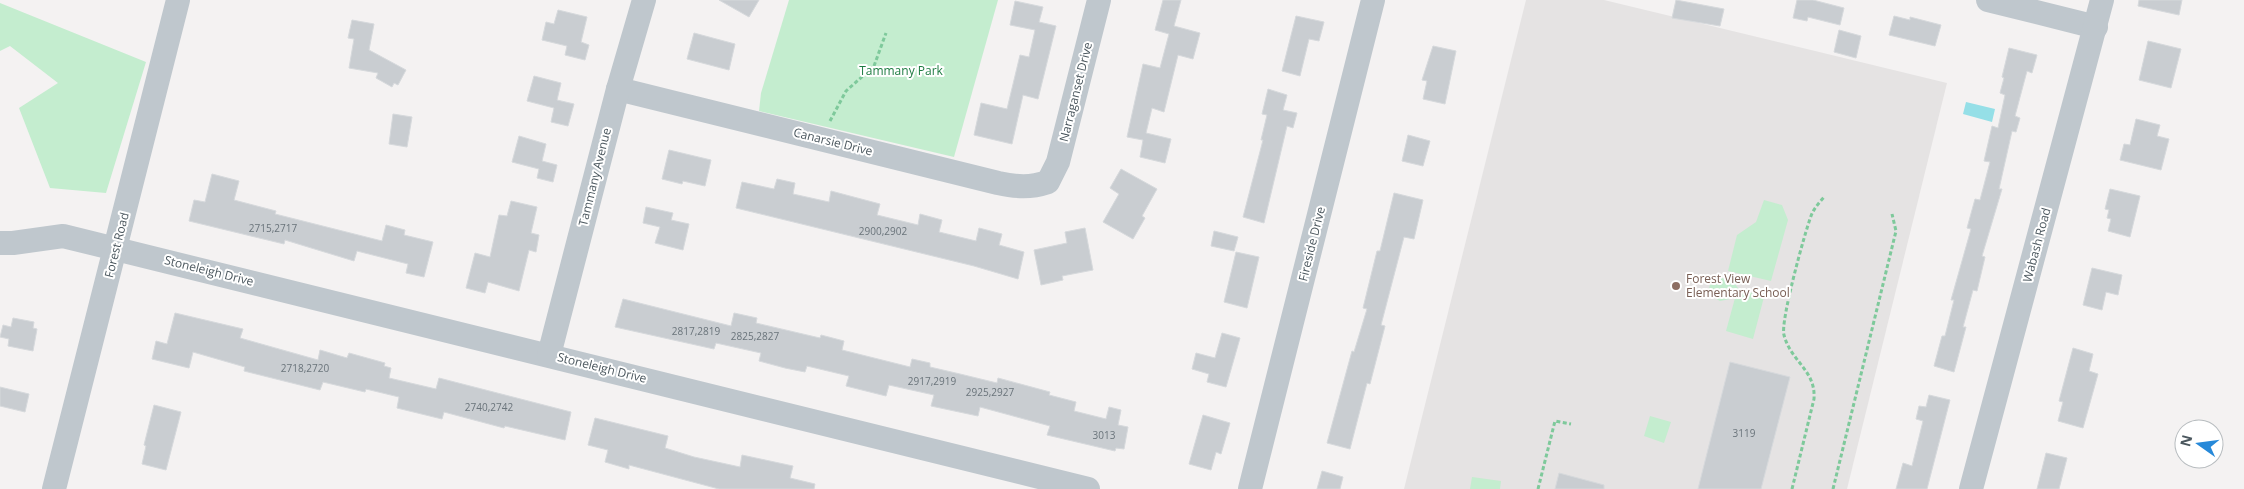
<svg xmlns="http://www.w3.org/2000/svg" width="2244" height="489" font-family="'Open Sans',sans-serif">
	<rect width="100%" height="100%" fill="#f4f2f2"/>
	<polygon fill="#e5e3e3" points="1526,0 1604,0 1947,83 1847,489 1404,489"/>
	<g fill="#c4edcf">
		<polygon points="789,0 998,0 954,157 759,111 761,93"/>
		<polygon points="0,3 146,62 106,193 50,188 19,108 58,83 10,46 0,51"/>
		<polygon points="1764,200 1782,205 1788,220 1771,281 1728,271 1737,235 1756,222"/>
		<path d="M1718,277L1732,280L1738,288L1764,297L1753,339L1726,331L1735,298L1720,301L1711,296C1707,285 1710,284 1718,277Z"/>
		<polygon points="1650,416 1671,422 1664,443 1644,436"/>
		<polygon points="1472,477 1501,481 1500,489 1470,489"/>
	</g>
	<polygon fill="#95dfe7" points="1966,102 1995,109 1992,122 1963,114"/>
	<g fill="#c9cdd1" stroke="#d6d9dc">
		<polygon points="719,0 759,0 749,17"/>
		<polygon points="1163,0 1181,0 1174,26 1200,33 1193,59 1178,55 1164,112 1152,108 1146,133 1171,139 1165,163 1140,157 1143,140 1127,137 1143,64 1160,68 1169,34 1155,30"/>
		<polygon points="1676,0 1724,9 1720,26 1672,18"/>
		<polygon points="1797,0 1813,0 1844,8 1840,25 1808,17 1807,21 1793,18"/>
		<polygon points="2139,0 2182,0 2179,15 2138,6"/>
		<polygon points="1015,1 1043,7 1039,22 1056,26 1038,99 1023,95 1012,144 974,135 981,103 1007,109 1020,55 1029,57 1035,30 1010,25"/>
		<polygon points="558,10 587,17 581,42 589,45 585,60 565,55 567,46 542,40 546,22 554,24"/>
		<polygon points="1296,16 1324,22 1319,41 1309,39 1300,76 1282,71"/>
		<polygon points="1894,16 1910,20 1910,17 1941,25 1935,46 1889,35"/>
		<polygon points="352,20 374,24 369,50 406,70 398,85 394,83 392,87 376,78 378,73 349,68 354,39 348,38"/>
		<polygon points="1839,30 1861,36 1856,58 1834,52"/>
		<polygon points="694,33 735,44 729,70 687,59"/>
		<polygon points="2148,41 2181,49 2171,88 2139,80"/>
		<polygon points="1433,46 1456,51 1445,104 1423,99 1427,81 1422,80"/>
		<polygon points="2009,48 2037,55 2032,73 2027,71 2015,116 2020,118 2016,132 2012,131 1999,189 2002,189 1982,256 1985,257 1977,291 1973,290 1963,327 1966,327 1954,372 1934,366 1942,336 1945,336 1954,300 1951,300 1971,229 1967,228 1975,199 1980,200 1990,162 1984,161 1992,126 1998,128 2005,95 2000,93 2004,78 2002,77"/>
		<polygon points="534,76 561,83 557,100 574,104 568,126 551,122 554,108 527,101"/>
		<polygon points="1268,89 1287,95 1283,110 1297,113 1293,128 1287,126 1264,223 1243,217 1263,140 1261,140 1267,115 1262,114"/>
		<polygon points="393,114 412,117 407,147 389,144"/>
		<polygon points="2136,119 2160,125 2157,136 2169,139 2161,170 2120,160 2124,144 2130,145"/>
		<polygon points="1408,135 1430,141 1423,166 1402,161"/>
		<polygon points="519,136 546,144 542,161 557,165 553,182 537,178 539,169 512,162"/>
		<polygon points="669,150 711,160 705,186 683,181 682,184 662,179"/>
		<polygon points="1121,169 1157,189 1142,216 1145,218 1133,239 1103,222 1119,194 1110,188"/>
		<polygon points="212,174 239,181 234,200 276,211 275,214 382,241 386,225 405,230 404,235 433,242 424,277 406,273 408,264 357,251 354,261 285,240 284,244 189,221 194,200 205,202"/>
		<polygon points="777,179 795,183 793,194 829,202 831,191 880,204 877,215 918,225 920,214 942,220 939,232 976,241 979,228 1002,234 999,245 1024,252 1018,279 974,266 736,208 742,182 774,189"/>
		<polygon points="2110,189 2140,196 2130,237 2108,231 2111,219 2107,218 2109,210 2105,209"/>
		<polygon points="1394,193 1423,200 1414,239 1404,237 1381,325 1385,326 1370,384 1367,383 1350,449 1327,443 1352,351 1354,352 1367,309 1363,308 1377,251 1380,251"/>
		<polygon points="511,201 537,207 531,233 539,235 536,252 529,250 519,291 488,282 485,293 466,288 475,253 490,257 499,215 507,216"/>
		<polygon points="646,207 673,213 671,220 689,224 683,250 655,243 660,227 643,223"/>
		<polygon points="1085,228 1093,270 1062,276 1063,280 1041,285 1034,250 1067,243 1065,232"/>
		<polygon points="1214,231 1238,237 1234,251 1211,246"/>
		<polygon points="1236,252 1259,257 1247,308 1224,302"/>
		<polygon points="2092,268 2122,275 2118,295 2106,292 2102,310 2083,305"/>
		<polygon points="623,299 731,326 734,313 757,318 756,323 820,338 821,335 844,341 842,350 910,367 912,359 930,363 930,367 960,374 997,383 998,378 1050,392 1049,395 1076,402 1074,411 1106,419 1109,407 1121,410 1118,425 1128,427 1124,449 1116,448 1115,451 1047,435 1050,426 980,407 978,416 931,406 934,395 889,385 886,396 846,386 849,376 807,366 805,372 785,368 759,361 761,353 716,343 714,349 615,327"/>
		<polygon points="175,313 243,329 240,338 318,360 320,350 347,358 349,353 385,363 384,366 391,368 389,378 436,389 439,378 571,412 565,440 505,426 504,428 444,412 442,419 397,408 399,397 366,389 365,392 323,382 320,390 244,371 245,367 193,352 189,368 152,359 156,341 167,344"/>
		<polygon points="13,318 34,322 33,328 37,329 33,351 8,346 9,339 0,337 3,325 11,327"/>
		<polygon points="1222,333 1240,338 1226,387 1207,382 1209,374 1192,369 1196,353 1215,358"/>
		<polygon points="2073,348 2093,354 2089,371 2098,374 2083,428 2058,421 2063,402 2059,401"/>
		<polygon points="1730,362 1790,377 1761,489 1698,489"/>
		<polygon points="0,387 29,394 25,412 0,406"/>
		<polygon points="1929,395 1950,400 1927,489 1896,489 1903,463 1912,466 1923,421 1916,419 1919,406 1926,407"/>
		<polygon points="154,405 181,412 166,470 142,464 146,446 144,445"/>
		<polygon points="1203,415 1230,423 1221,454 1216,452 1211,470 1189,464"/>
		<polygon points="595,418 668,436 665,448 694,457 740,467 742,455 793,466 790,478 815,484 814,489 719,489 629,465 629,469 605,462 608,450 588,445"/>
		<polygon points="2046,453 2067,458 2059,489 2037,489"/>
		<polygon points="1322,471 1343,477 1340,489 1317,489"/>
		<polygon points="1559,473 1604,485 1604,489 1555,489"/>
	</g>
	<g fill="none" stroke-linecap="round" stroke-linejoin="round">
		<g stroke="#7ec99b" stroke-width="3" stroke-dasharray="4 2.5" stroke-linecap="butt">
			<polyline points="830,121 846,91 874,66 886,33"/>
			<polyline points="1538,489 1555,421 1571,424"/>
			<path d="M1792,489L1814,399C1816,370 1791,362 1784,335C1780,322 1805,232 1811,216C1814,208 1819,203 1824,197"/>
			<polyline points="1833,489 1896,231 1892,214"/>
		</g>
		<g stroke="#bfc7cd" stroke-width="24">
			<polyline points="1988,0 2096,27"/>
			<path d="M618,89L998,183C1017,187 1030,188 1048,182L1058,162L1099,0"/>
			<polyline points="0,243 13,243 63,236 1088,489"/>
			<polyline points="549,355 618,89 644,0"/>
			<polyline points="54,489 178,0"/>
			<polyline points="1250,489 1373,0"/>
			<polyline points="1971,489 2102,0"/>
		</g>
	</g>
	<circle fill="#8d6e63" stroke="#fff" stroke-width="2" cx="1676" cy="286" r="5"/>
	<g text-anchor="middle" stroke-width="4" stroke-linejoin="round" paint-order="stroke">
		<g font-size="10" fill="#6a747b">
			<text x="273" y="232">2715,2717</text>
			<text x="883" y="235">2900,2902</text>
			<text x="696" y="335">2817,2819</text>
			<text x="755" y="340">2825,2827</text>
			<text x="305" y="372">2718,2720</text>
			<text x="932" y="385">2917,2919</text>
			<text x="990" y="396">2925,2927</text>
			<text x="489" y="411">2740,2742</text>
			<text x="1744" y="437">3119</text>
			<text x="1104" y="439">3013</text>
		</g>
		<g font-size="12" fill="#1e7c42" stroke="#fff">
			<text x="901" y="75">Tammany Park</text>
		</g>
		<g font-size="12" fill="#4b575e" stroke="#fff">
			<text transform="translate(1076 92) rotate(-76)" y="4">Narraganset Drive</text>
			<text transform="translate(833 142) rotate(14)" y="4">Canarsie Drive</text>
			<text transform="translate(595 177) rotate(-76)" y="4">Tammany Avenue</text>
			<text transform="translate(1312 244) rotate(-76)" y="4">Fireside Drive</text>
			<text transform="translate(117 245) rotate(-76)" y="4">Forest Road</text>
			<text transform="translate(2037 245) rotate(-75)" y="4">Wabash Road</text>
			<text transform="translate(209 271) rotate(14)" y="4">Stoneleigh Drive</text>
			<text transform="translate(602 368) rotate(14)" y="4">Stoneleigh Drive</text>
		</g>
		<g font-size="12" fill="#785e54" stroke="#fff" text-anchor="start">
			<text x="1686" y="283">Forest View<tspan x="1686" dy="14">Elementary School</tspan></text>
		</g>
	</g>
	<g transform="translate(2199 444) rotate(284)"><circle r="24" fill="#ffffff" stroke="#b7bcbf"/>
	<path d="M0-4L9 19L0 12L-9 19Z" fill="#2789d9"/>
	<text y="-8" font-size="14" font-weight="bold" text-anchor="middle" fill="#4b575e">N</text>
	</g>
</svg>
